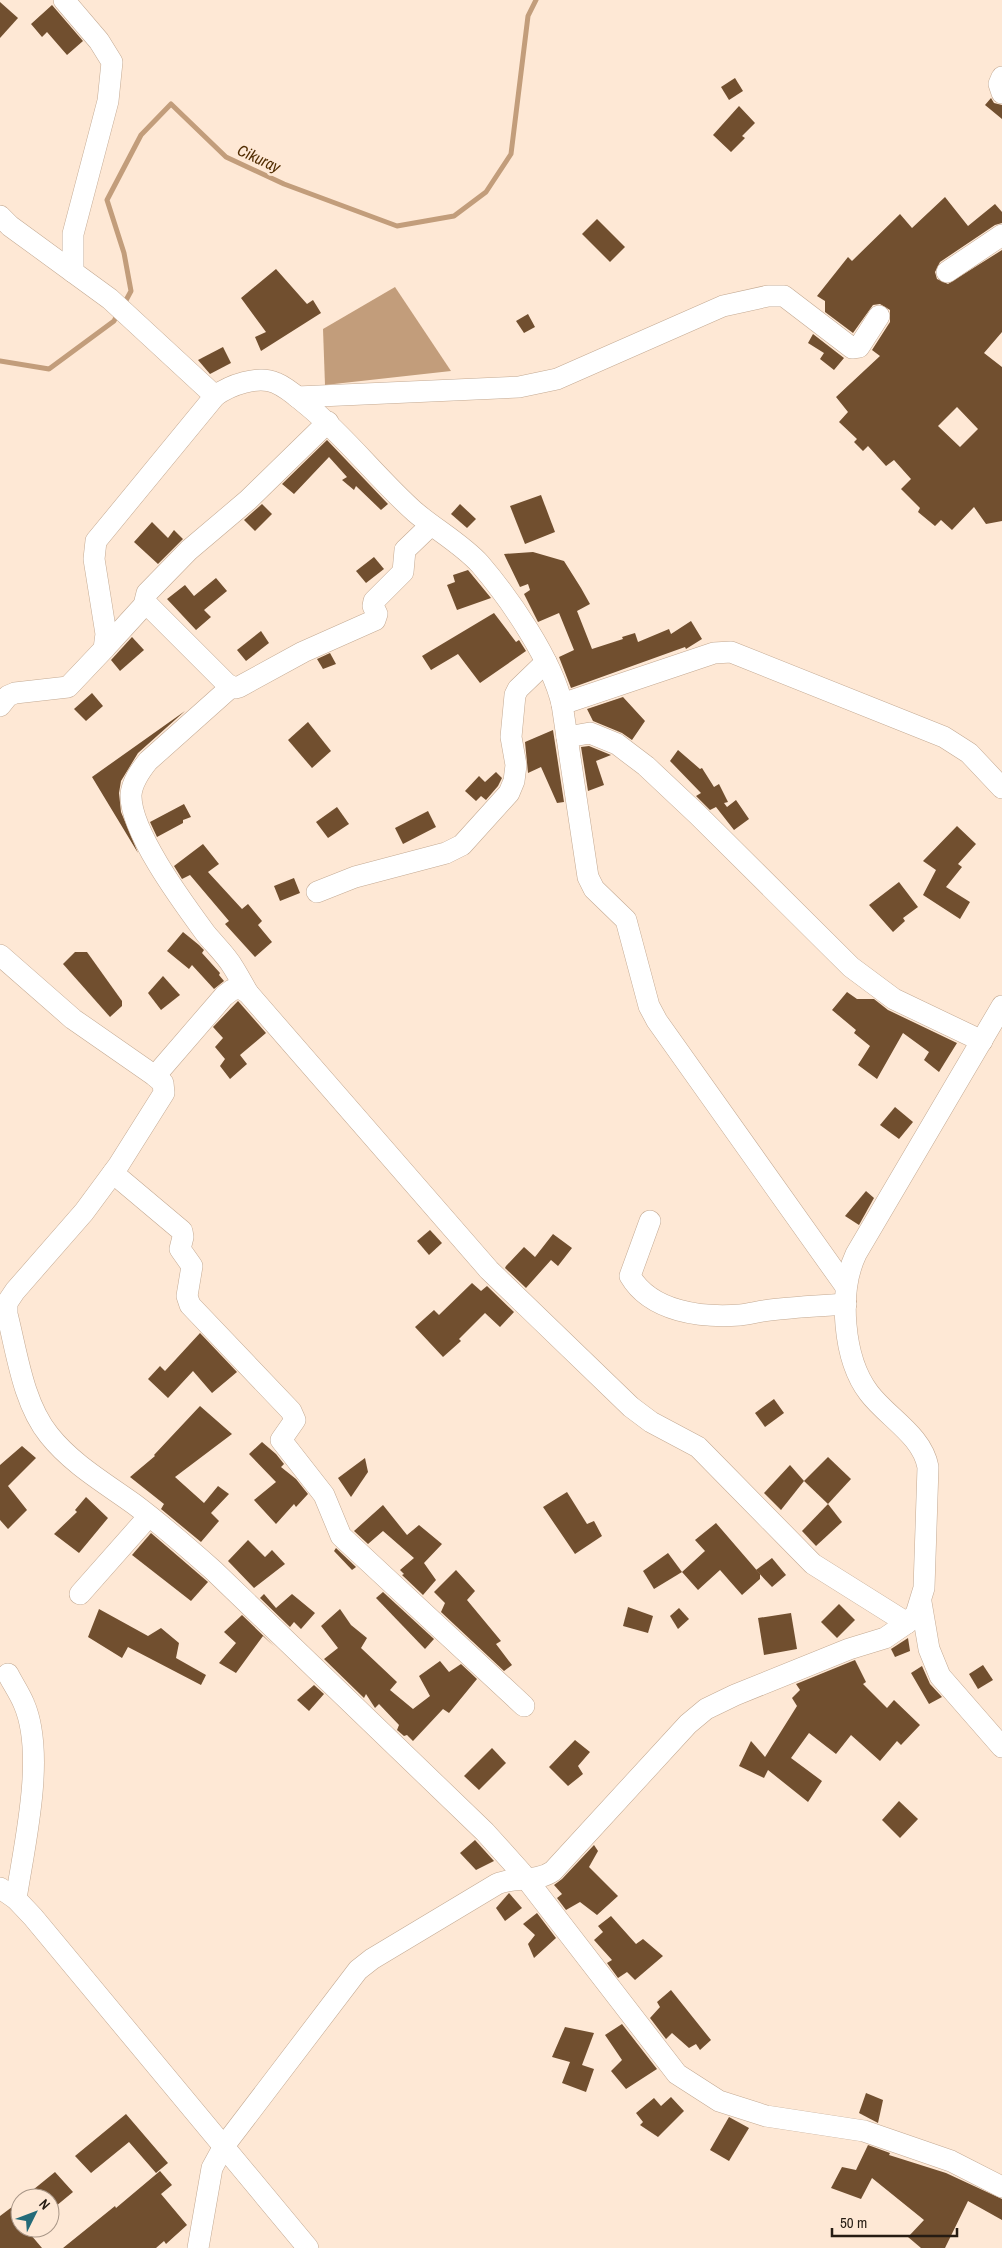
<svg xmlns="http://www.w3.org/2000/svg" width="1002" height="2248" font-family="'Archivo Narrow',sans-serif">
	<rect width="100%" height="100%" fill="#fee8d5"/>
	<polygon fill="#c29d7b" points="395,287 451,371 325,385 323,329"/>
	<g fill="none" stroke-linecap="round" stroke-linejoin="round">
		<g stroke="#c29d7b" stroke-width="5">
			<polyline points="124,304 131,291 124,253 107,200 141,135 171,104 226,157 284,184 397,226 454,216 486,192 511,154 528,16 536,0"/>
			<polyline points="0,361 49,369 114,321 118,313"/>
		</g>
	</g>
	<g fill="#714f2f" fill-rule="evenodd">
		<polygon points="0,2 18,18 0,38"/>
		<polygon points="52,5 83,41 67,55 47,32 42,37 31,24"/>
		<polygon points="735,78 743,91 729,100 721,87"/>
		<polygon points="991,98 994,103 1002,105 1002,119 985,105"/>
		<polygon points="739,106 755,123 742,136 745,138 731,152 713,135"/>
		<path d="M945,197L968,226L995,204L1002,212V223L995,225L940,262L935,272L937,279L948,284L1002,250V332L984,353L1002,367V521L986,524L974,507L952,530L941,520L935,526L918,512L920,508L901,489L911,479L894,460L886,466L868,446L863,451L854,442L857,439L839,422L848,412L836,397L880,356L872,350L890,322V310L880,304L873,305L853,333L825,312V301L817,296L848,257L852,261L900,214L912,228ZM957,407L978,429L960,447L938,426Z"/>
		<polygon points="597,219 625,247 610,262 582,234"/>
		<polygon points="276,269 307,304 313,300 321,313 261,351 255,337 266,332 241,298"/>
		<polygon points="528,314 535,327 524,333 516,321"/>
		<polygon points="813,334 844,358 834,370 820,359 824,353 808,343"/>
		<polygon points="223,347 231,363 210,374 198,360"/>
		<polygon points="327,440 388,504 381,510 356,486 354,490 342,480 347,477 329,457 294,494 282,484"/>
		<polygon points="541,495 555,532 525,544 510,506"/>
		<polygon points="262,504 272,514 255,531 244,520"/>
		<polygon points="460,504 476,519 467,528 451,514"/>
		<polygon points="152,522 168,538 174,530 183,539 158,564 134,542"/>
		<polygon points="533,552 564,561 581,588 590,604 577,611 592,649 623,639 622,637 635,633 638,642 669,629 671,634 691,621 702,639 686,649 685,647 571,688 559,657 574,650 559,613 538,622 524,594 530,590 528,584 520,587 504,554"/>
		<polygon points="374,557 384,569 366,583 356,571"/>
		<polygon points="468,570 491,598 457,610 447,585 455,582 453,575"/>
		<polygon points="216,578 227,591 204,610 211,617 196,630 167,599 185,585 194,596"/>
		<polygon points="494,613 516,642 519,640 526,651 480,683 458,654 431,670 422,656"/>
		<polygon points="261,631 269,643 246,661 237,650"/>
		<polygon points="132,637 144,650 120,671 111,660"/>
		<polygon points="330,653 336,664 323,669 317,659"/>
		<polygon points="92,693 103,706 86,721 74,709"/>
		<polygon points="623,697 645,721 632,740 622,733 593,721 587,709"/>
		<polygon points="185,711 138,753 121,781 119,793 121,812 138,853 92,777"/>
		<polygon points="308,722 331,751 312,768 288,740"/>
		<polygon points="553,730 564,802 557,803 541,767 528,773 525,742"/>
		<polygon points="589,746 611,755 596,761 604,785 588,791 581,747"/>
		<polygon points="678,750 700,769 702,768 714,787 719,784 728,802 724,803 727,807 736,800 749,819 734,830 716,807 710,810 696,796 701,793 670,761"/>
		<polygon points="496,772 502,778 498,786 486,800 481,796 476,801 465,791 479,776 485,782"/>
		<polygon points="184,804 191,817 183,820 183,823 157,837 150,822"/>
		<polygon points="337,807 349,824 328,838 316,822"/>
		<polygon points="428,811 436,827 403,844 395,828"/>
		<polygon points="957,826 976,844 958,864 962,867 946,887 970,902 960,919 923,895 936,870 923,861"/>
		<polygon points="203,844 219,864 208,872 242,909 248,904 262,921 258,925 272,942 255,957 225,924 229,921 190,875 182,879 174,866"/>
		<polygon points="294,878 300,893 280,901 274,886"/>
		<polygon points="899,882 918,907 903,918 905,921 893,932 869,905"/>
		<polygon points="183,932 199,945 204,950 202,953 220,973 219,975 224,981 214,989 192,965 189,969 167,951"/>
		<polygon points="75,952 87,952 122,1001 122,1006 110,1017 63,964"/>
		<polygon points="163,976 180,995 161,1010 148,993"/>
		<polygon points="847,992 857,999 874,999 888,1010 957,1043 939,1072 924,1060 929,1052 903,1033 877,1079 858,1065 870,1046 854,1033 856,1030 832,1010"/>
		<polygon points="238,1001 266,1033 240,1055 247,1064 230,1079 220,1066 225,1059 215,1047 223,1038 213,1027"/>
		<polygon points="895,1107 913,1122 899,1139 880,1125"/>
		<polygon points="866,1191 874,1198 859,1225 845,1216"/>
		<polygon points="430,1230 442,1243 429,1255 417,1241"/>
		<polygon points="553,1234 572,1248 558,1266 551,1260 526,1288 505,1268 506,1266 524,1247 535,1257"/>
		<polygon points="472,1283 481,1291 487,1286 514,1312 500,1327 485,1313 459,1339 461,1341 443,1357 415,1327 434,1310 439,1315"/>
		<polygon points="200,1333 237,1372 212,1393 193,1371 168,1398 148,1379 160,1366 165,1371"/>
		<polygon points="774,1399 784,1413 765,1427 755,1413"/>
		<polygon points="200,1406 232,1434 175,1477 204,1503 218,1486 229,1494 211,1513 219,1521 201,1542 161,1509 164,1504 130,1477 155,1456 154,1455"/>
		<polygon points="262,1442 276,1454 284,1464 281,1467 296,1479 308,1494 296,1507 294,1504 276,1524 254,1500 276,1482 249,1454"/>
		<polygon points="22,1446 36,1458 8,1486 27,1510 8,1529 0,1520 0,1465"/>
		<polygon points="828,1457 851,1479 828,1504 804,1481"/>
		<polygon points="365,1458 368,1472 351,1497 338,1478"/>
		<polygon points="790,1465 804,1481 781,1510 764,1493"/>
		<polygon points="567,1492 587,1524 594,1521 602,1536 575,1554 543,1507"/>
		<polygon points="86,1497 108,1518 79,1553 54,1534 77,1512 75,1510"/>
		<polygon points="828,1504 842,1522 816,1546 802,1531"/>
		<polygon points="383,1505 407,1535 419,1525 442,1544 424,1563 436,1580 423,1595 402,1575 404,1574 400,1570 414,1558 383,1531 368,1544 354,1531"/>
		<polygon points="716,1523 760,1574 760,1579 742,1595 720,1570 698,1590 682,1572 705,1551 695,1540"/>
		<polygon points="151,1533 208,1582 191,1601 132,1555"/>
		<polygon points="248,1540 265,1557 272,1550 285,1564 254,1588 228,1561"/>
		<polygon points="336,1548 356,1567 352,1570 334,1551"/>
		<polygon points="668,1553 682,1572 654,1589 643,1571"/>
		<polygon points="772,1558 786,1575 772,1587 756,1570"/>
		<polygon points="456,1570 475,1591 467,1600 501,1641 496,1644 512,1665 504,1671 441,1612 445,1603 434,1592"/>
		<polygon points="383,1592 434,1639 425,1649 376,1598"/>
		<polygon points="264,1594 276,1608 292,1594 315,1613 301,1629 294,1622 290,1627 260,1598"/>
		<polygon points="839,1604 855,1620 837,1638 821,1622"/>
		<polygon points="628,1607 653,1616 648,1633 623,1626"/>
		<polygon points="679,1608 689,1619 678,1629 670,1616"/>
		<polygon points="99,1609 148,1636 161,1628 179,1643 176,1658 206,1675 201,1685 128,1647 122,1658 88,1637"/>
		<polygon points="340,1609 351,1625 367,1638 361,1648 397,1682 390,1690 413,1709 430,1696 419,1676 440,1661 449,1672 461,1664 477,1679 449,1713 443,1709 413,1741 407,1735 404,1736 397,1730 399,1725 379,1704 375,1708 366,1694 364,1698 324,1659 338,1648 321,1626"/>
		<polygon points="791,1613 797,1649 764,1655 758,1618"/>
		<polygon points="242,1615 275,1647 263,1636 236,1673 219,1663 236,1643 224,1632"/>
		<polygon points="908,1638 910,1651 895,1657 891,1649"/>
		<polygon points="855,1660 866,1682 863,1684 887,1708 894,1700 920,1725 901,1745 897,1741 880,1761 851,1735 836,1754 809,1733 791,1758 822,1781 808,1802 768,1770 764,1778 739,1766 751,1741 765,1757 797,1706 792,1698 800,1690 796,1684"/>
		<polygon points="983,1665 993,1680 978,1689 969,1674"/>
		<polygon points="922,1666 930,1684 942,1697 929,1704 911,1673"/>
		<polygon points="314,1685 324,1694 309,1711 297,1700"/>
		<polygon points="575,1740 590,1752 578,1766 583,1774 568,1786 549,1767"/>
		<polygon points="492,1748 506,1763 479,1790 464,1776"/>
		<polygon points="899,1801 918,1819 900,1838 882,1820"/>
		<polygon points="475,1840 494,1861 476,1870 460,1853"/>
		<polygon points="594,1845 598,1851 589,1867 618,1896 597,1915 580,1902 566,1910 557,1898 562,1894 554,1885 562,1879"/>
		<polygon points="509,1893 522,1908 505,1921 496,1908"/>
		<polygon points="537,1913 556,1938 534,1958 528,1944 535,1935 523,1924"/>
		<polygon points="611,1916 636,1944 643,1939 663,1956 635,1980 627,1972 618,1978 607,1963 612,1960 594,1940 603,1932 598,1926"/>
		<polygon points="671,1990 711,2040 700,2050 696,2044 689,2048 672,2033 666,2039 650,2018 660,2007 657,2002"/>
		<polygon points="622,2024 657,2069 626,2089 611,2071 622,2060 605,2035"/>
		<polygon points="565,2027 594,2033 582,2065 594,2069 586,2092 562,2083 570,2062 552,2057"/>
		<polygon points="866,2093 883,2100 878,2123 859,2113"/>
		<polygon points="671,2097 684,2111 658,2137 640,2125 643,2122 636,2113 654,2098 661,2106"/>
		<polygon points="126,2114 168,2163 156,2173 129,2142 91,2173 75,2156"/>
		<polygon points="729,2117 749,2128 729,2161 710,2150"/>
		<polygon points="868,2145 890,2153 889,2155 946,2173 1002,2199 1002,2220 968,2201 945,2248 921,2248 908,2237 924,2220 872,2178 861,2199 831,2188 842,2167 856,2170"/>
		<polygon points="160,2171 172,2185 161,2194 187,2225 166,2244 164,2241 156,2248 63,2248 115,2206 116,2208"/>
		<polygon points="55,2172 73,2192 50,2211 50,2198 23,2198"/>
		<polygon points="20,2201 20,2228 25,2228 42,2248 0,2248 0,2216"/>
	</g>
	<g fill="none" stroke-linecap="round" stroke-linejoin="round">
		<g stroke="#c3a992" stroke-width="22">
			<g id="minor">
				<polyline points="64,0 99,41 112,62 108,101 73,234 73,272 110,299 215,396"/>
				<polyline points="1002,77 999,84 1002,93"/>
				<polyline points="0,216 10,226 73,272"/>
				<polyline points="947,272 1002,235"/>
				<polyline points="297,397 519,387 557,379 723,306 768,296 784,296 852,348 859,347 879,316"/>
				<polyline points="328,422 248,500 189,550 147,593 145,601 148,605 227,684 235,688 239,687 303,652 375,620 377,614 373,606 374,601 403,572 405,550 431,525"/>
				<polyline points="104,649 146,603"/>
				<path d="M231,687L148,761C140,771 132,782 131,795C130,832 184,904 206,934C215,945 226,955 233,967C238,975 243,984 248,993"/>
				<polyline points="562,704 714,653 731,652 944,737 969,753 1002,788"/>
				<path d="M0,706L8,696L15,693L68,687L104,649L106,634L94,559L96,541L215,396C230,385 258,375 276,383C288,388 297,397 307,405C346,437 377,478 415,512C435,529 463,545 480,564C510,599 552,660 562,704L588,877L594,889L626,920L649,1006L657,1021L846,1287"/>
				<polyline points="567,737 590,733 617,744 646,766 697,814 851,967 894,999 982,1041"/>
				<polyline points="317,892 355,877 446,853 462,845 509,793 514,781 516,765 511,737 515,695 518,689 546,662"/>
				<path d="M0,955L73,1019L155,1076L163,1083L164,1093L118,1166L84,1212L15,1291L7,1303V1314C17,1353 23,1403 49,1435C72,1464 105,1483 134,1504C162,1525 187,1547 213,1570L485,1832L521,1872L677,2074L719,2101L766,2116L864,2131L951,2161L1002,2187"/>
				<polyline points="155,1076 224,996 232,990 240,988 248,993 489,1270 631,1407 651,1422 698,1447 813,1564 907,1623"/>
				<polyline points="113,1173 182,1231 183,1237 180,1249 192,1266 187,1296 190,1305 291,1411 295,1420 281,1440 324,1495 341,1536 524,1706"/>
				<path d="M650,1221L630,1276C651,1312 702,1318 740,1315C750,1314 760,1311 770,1310C795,1307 821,1306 846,1304"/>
				<polyline points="80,1594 149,1516"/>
				<polyline points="921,1602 929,1649 940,1676 1002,1747"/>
				<path d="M8,1674C13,1684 20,1694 24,1704C46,1755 24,1846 16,1899"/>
				<polyline points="0,1888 16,1899 33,1917 308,2248"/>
				<path d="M198,2248L212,2168L224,2146L358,1970L372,1959L497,1884C515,1876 536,1883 553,1871L688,1724L706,1709L735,1695L849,1649L885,1638L907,1623L916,1614L924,1588L928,1467C922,1435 888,1418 869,1393C843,1359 838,1292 856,1254L1002,1006"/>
			</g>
		</g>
		<use href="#minor" stroke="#fff" stroke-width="21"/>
	</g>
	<g text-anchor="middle" stroke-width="5" stroke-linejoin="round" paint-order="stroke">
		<g font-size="16" font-style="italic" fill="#512c00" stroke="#fee8d5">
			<text transform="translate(259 158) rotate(25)" y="6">Cikuray</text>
		</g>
	</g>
	<g transform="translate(35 2213) rotate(48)"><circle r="24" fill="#fee8d5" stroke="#a89687"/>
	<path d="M0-4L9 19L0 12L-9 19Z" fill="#246b79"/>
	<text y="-8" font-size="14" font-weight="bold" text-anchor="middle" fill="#261c13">N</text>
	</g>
	<path d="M832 2228v8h125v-8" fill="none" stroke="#261c13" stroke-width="2.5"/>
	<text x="840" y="2228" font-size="15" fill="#261c13" stroke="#fee8d5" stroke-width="4" paint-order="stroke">50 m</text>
</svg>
